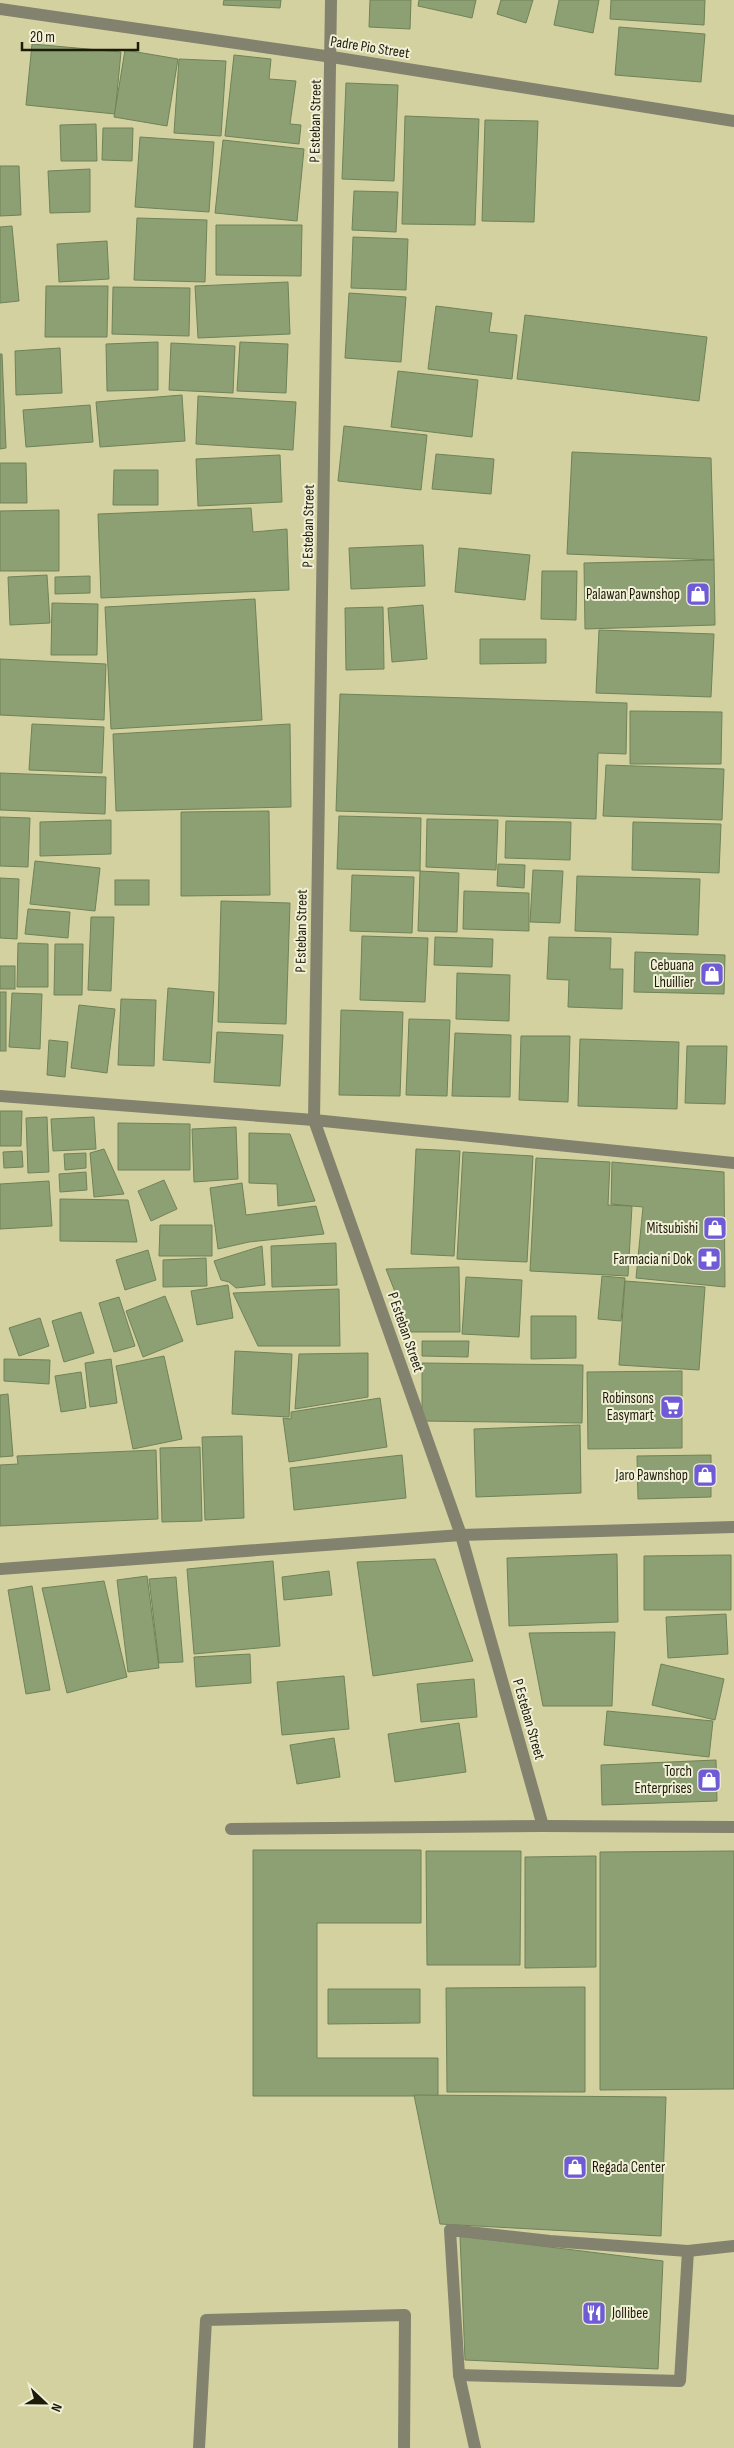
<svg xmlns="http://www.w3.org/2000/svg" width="734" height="2448" font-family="'Sofia Sans Condensed',sans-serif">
	<rect width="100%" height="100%" fill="#d2d19f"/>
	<g fill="#8da073" stroke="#708257">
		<polygon points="224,0 281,0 280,8 223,5"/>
		<polygon points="370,0 411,0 410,29 369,27"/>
		<polygon points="419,0 476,0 472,18 418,6"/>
		<polygon points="501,0 533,0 526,23 497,14"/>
		<polygon points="559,0 599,0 593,33 554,25"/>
		<polygon points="611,0 705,0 704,25 610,19"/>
		<polygon points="619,27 705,34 701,82 615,75"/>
		<polygon points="32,44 121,52 115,114 26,105"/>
		<polygon points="125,50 178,59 167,126 114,117"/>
		<polygon points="234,55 271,59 269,79 296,81 290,124 301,125 299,144 225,136"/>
		<polygon points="179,59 226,61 221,136 174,133"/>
		<polygon points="346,83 398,85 394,181 342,179"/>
		<polygon points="405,116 479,119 475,225 402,224"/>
		<polygon points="485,120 538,121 534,222 482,221"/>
		<polygon points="96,124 97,161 61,161 60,125"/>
		<polygon points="103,128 133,128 132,161 102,160"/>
		<polygon points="140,137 214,142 209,212 135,207"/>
		<polygon points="223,140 304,149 297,221 215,213"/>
		<polygon points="0,166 19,166 21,215 0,216"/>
		<polygon points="90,169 90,212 50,213 48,171"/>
		<polygon points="354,191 398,192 396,232 352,230"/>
		<polygon points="137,218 207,220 205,282 134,280"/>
		<polygon points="216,225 302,225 301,276 216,275"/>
		<polygon points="12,226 19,301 0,303 0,227"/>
		<polygon points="353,237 408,239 406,290 351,288"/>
		<polygon points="107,241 109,279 59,282 57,244"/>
		<polygon points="288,282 290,334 198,338 195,286"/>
		<polygon points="46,286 108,286 107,337 45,337"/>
		<polygon points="113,287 190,288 189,336 112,334"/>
		<polygon points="349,293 406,297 401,362 345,358"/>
		<polygon points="436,306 492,313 489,332 517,335 512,379 428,369"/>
		<polygon points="525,315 707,337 699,401 517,379"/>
		<polygon points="158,342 158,390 107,391 106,344"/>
		<polygon points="240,342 288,344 286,393 237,391"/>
		<polygon points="171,343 235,346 233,393 169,390"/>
		<polygon points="60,348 62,393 16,395 15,351"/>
		<polygon points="0,354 2,354 6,448 0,449"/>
		<polygon points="398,371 478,380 472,437 391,427"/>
		<polygon points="182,395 185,441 100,447 96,402"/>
		<polygon points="198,396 296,402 293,450 196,444"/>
		<polygon points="90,405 93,442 26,447 23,410"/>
		<polygon points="344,426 427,435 421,490 338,481"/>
		<polygon points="572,452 711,458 714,560 567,554"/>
		<polygon points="436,454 494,459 491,494 432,489"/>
		<polygon points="280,455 282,502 198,506 196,459"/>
		<polygon points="0,463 26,463 27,503 0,503"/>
		<polygon points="114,470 158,470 158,505 113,505"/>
		<polygon points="251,508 253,532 287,529 289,590 101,598 98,514"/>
		<polygon points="59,510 59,571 0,571 0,511"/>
		<polygon points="423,545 425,586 351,589 349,548"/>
		<polygon points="459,548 530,555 525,600 455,592"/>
		<polygon points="714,560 715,625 585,629 584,563"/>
		<polygon points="542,571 577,571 576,620 541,619"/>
		<polygon points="47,575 50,623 10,625 8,577"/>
		<polygon points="90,576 90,593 55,594 55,577"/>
		<polygon points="255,599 262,720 111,729 105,607"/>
		<polygon points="52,603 98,604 97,655 51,655"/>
		<polygon points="423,605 427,659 392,662 388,608"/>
		<polygon points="383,607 384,669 346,670 345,608"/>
		<polygon points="599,630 714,634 711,697 596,693"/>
		<polygon points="480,639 546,639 546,663 480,664"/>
		<polygon points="0,659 106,664 104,720 0,715"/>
		<polygon points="340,694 627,703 626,754 598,753 596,819 336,811"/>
		<polygon points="630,711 722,712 721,764 630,764"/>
		<polygon points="32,724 104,727 102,773 29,770"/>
		<polygon points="290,724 291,807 116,811 113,734"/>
		<polygon points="606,765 724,769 722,820 603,816"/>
		<polygon points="0,773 106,777 105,814 0,810"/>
		<polygon points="269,811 270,895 181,896 181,812"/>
		<polygon points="339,816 421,818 420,871 337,869"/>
		<polygon points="0,817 30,818 28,867 0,866"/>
		<polygon points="427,819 498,820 496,870 426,867"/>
		<polygon points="111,820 111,854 40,856 40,822"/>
		<polygon points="506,821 571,822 570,860 505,858"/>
		<polygon points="633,822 721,824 719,873 632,870"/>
		<polygon points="35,861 100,868 95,911 30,904"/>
		<polygon points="498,864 525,865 524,888 497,886"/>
		<polygon points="533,870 563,871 560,923 530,922"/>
		<polygon points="420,871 459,873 457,932 418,931"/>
		<polygon points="352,875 414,877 412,933 350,931"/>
		<polygon points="577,876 700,879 698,935 575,931"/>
		<polygon points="0,878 19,879 17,939 0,938"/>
		<rect x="115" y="880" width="34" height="25"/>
		<polygon points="464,891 529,893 529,931 463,929"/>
		<polygon points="221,901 290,903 286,1024 218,1022"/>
		<polygon points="28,909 70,912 68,938 25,934"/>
		<polygon points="91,917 114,917 111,991 88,990"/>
		<polygon points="362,936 428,938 425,1002 360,1000"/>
		<polygon points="435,937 493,939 492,967 434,965"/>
		<polygon points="549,937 611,938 610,969 623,969 622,1009 568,1007 569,980 547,979"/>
		<polygon points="18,943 48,944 48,987 17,987"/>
		<polygon points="55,944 83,944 82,995 54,995"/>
		<polygon points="635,952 725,955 724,994 634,992"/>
		<rect x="0" y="966" width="15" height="23"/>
		<polygon points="457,973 510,975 509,1021 456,1019"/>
		<polygon points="168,988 214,992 210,1063 163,1060"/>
		<rect x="0" y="992" width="6" height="59"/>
		<polygon points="12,993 42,994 40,1049 9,1047"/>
		<polygon points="121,999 156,1000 154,1066 118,1065"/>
		<polygon points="79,1005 115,1009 107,1073 71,1068"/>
		<polygon points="341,1010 403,1012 400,1096 339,1095"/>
		<polygon points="409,1019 450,1020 447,1096 406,1095"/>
		<polygon points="217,1032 283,1035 280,1086 214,1082"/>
		<polygon points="455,1033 511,1035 510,1097 452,1096"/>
		<polygon points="521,1036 570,1036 568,1102 519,1100"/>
		<polygon points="580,1039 679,1042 677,1109 578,1106"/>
		<polygon points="49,1040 68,1042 65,1077 47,1075"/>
		<polygon points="687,1046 727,1046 725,1104 685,1103"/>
		<polygon points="0,1111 22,1111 21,1146 0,1146"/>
		<polygon points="47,1117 49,1172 28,1173 26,1118"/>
		<polygon points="94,1117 96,1149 53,1151 51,1119"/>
		<polygon points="118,1123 190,1124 190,1170 118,1170"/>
		<polygon points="236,1127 238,1179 194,1182 192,1129"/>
		<polygon points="249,1133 290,1134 315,1201 278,1206 277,1184 249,1183"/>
		<polygon points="104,1149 124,1194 94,1197 90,1153"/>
		<polygon points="416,1149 460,1151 454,1256 411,1254"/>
		<polygon points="22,1151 23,1167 4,1168 3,1152"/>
		<polygon points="463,1152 533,1156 527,1262 457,1259"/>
		<polygon points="86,1153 86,1168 65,1170 64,1154"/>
		<polygon points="536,1158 610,1162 608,1205 632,1206 628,1276 530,1271"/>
		<polygon points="612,1162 724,1172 725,1287 636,1278 643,1207 611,1204"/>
		<polygon points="86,1172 87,1190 60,1192 59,1174"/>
		<polygon points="164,1180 177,1209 151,1221 138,1191"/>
		<polygon points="49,1181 52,1226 0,1229 0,1184"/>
		<polygon points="242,1183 246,1215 316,1206 324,1234 249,1242 218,1249 210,1188"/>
		<polygon points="60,1199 128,1200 137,1242 60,1241"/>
		<polygon points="160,1225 212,1225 212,1256 159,1256"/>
		<polygon points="336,1243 337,1285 272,1287 271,1246"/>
		<polygon points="262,1246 265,1285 236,1288 229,1282 221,1280 214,1261"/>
		<polygon points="148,1250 156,1280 125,1290 116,1260"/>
		<polygon points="206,1258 207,1286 163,1287 163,1260"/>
		<polygon points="459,1267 460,1332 411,1332 386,1269"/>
		<polygon points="602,1276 625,1278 621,1321 598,1319"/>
		<polygon points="466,1277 522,1280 519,1337 462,1334"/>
		<polygon points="625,1281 705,1287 699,1370 619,1365"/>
		<polygon points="228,1285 233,1318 197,1325 191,1291"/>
		<polygon points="339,1289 340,1346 258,1346 233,1293"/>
		<polygon points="165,1296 183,1341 143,1357 126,1311"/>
		<polygon points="119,1297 135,1346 114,1352 99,1303"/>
		<polygon points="81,1312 94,1353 64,1362 52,1321"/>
		<polygon points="531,1316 576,1316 576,1358 531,1359"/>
		<polygon points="40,1318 49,1346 19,1356 9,1328"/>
		<polygon points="422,1341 469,1341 468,1357 422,1356"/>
		<polygon points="235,1351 292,1354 289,1417 232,1414"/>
		<polygon points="368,1353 368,1397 295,1409 299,1354"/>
		<polygon points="164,1356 182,1439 133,1449 116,1366"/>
		<polygon points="4,1359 50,1360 49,1384 4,1381"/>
		<polygon points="111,1359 117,1403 90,1407 85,1363"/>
		<polygon points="422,1363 583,1365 582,1423 422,1421"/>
		<polygon points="682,1371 682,1448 588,1449 587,1372"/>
		<polygon points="81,1372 86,1408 61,1412 55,1376"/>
		<polygon points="8,1394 13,1456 0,1457 0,1395"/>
		<polygon points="380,1398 387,1447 289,1462 283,1418 291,1419 291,1412"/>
		<polygon points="580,1425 581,1493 476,1497 474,1429"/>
		<polygon points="242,1436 244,1518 205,1520 202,1437"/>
		<polygon points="200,1447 202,1521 162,1522 160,1448"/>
		<polygon points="156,1450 158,1519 0,1526 0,1465 18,1464 17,1456"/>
		<polygon points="402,1455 406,1498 294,1510 290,1468"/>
		<polygon points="711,1455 711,1497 638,1499 637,1456"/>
		<polygon points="617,1554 618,1622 509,1626 507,1558"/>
		<polygon points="731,1555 731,1610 644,1610 644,1556"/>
		<polygon points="435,1559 473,1661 373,1676 357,1562"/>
		<polygon points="273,1561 280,1646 194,1654 187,1569"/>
		<polygon points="329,1571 332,1595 284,1600 282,1577"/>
		<polygon points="147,1576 159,1668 128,1672 117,1580"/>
		<polygon points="176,1577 183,1662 159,1663 149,1579"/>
		<polygon points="104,1581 127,1677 67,1693 42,1588"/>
		<polygon points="32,1586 50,1690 26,1694 8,1590"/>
		<polygon points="726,1614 728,1654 668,1658 666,1617"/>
		<polygon points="615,1632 612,1706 543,1706 529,1633"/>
		<polygon points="250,1654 251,1683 196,1687 194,1657"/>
		<polygon points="661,1664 724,1679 715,1720 652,1705"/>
		<polygon points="344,1676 349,1729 282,1735 277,1682"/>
		<polygon points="474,1679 477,1717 421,1722 417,1684"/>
		<polygon points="607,1711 713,1721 709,1757 604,1745"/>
		<polygon points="459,1723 466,1772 395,1782 388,1734"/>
		<polygon points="334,1738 340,1777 297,1784 290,1745"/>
		<polygon points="716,1760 717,1801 602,1805 601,1765"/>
		<polygon points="253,1850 421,1850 421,1923 317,1923 317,2058 438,2058 438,2096 253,2096"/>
		<polygon points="426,1851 521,1851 520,1965 427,1965"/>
		<polygon points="734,1851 734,2089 600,2090 600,1852"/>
		<polygon points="596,1856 596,1967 525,1968 525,1857"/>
		<polygon points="585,1987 585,2092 447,2092 446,1988"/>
		<polygon points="328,1989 420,1989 420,2023 328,2024"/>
		<polygon points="414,2095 666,2097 661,2236 440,2224"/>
		<polygon points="460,2236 663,2261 658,2369 465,2360"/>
	</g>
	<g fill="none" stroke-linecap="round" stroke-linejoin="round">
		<g stroke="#82826e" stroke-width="12">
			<polyline points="459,2375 450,2230 550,2241 688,2251"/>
			<polyline points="199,2448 206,2320 405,2315 404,2448"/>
			<polyline points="475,2448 459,2375 680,2381 688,2251 734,2246"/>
		</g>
		<g stroke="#82826e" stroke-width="12">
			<polyline points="331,0 314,1120 461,1535 543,1826"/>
			<polyline points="0,9 332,57 734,121"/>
			<polyline points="0,1096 314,1120 734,1163"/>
			<polyline points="0,1569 461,1535 734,1527"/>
			<polyline points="231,1829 543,1826 734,1827"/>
		</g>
	</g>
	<defs>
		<g id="shop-square" transform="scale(1.25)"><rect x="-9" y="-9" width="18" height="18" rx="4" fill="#6f5bd5" stroke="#f1f0d7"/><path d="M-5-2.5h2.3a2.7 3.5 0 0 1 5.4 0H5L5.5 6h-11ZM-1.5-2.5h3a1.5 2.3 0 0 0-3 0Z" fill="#fff"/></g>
		<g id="pharmacy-square" transform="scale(1.25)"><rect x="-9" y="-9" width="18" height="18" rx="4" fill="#6f5bd5" stroke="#f1f0d7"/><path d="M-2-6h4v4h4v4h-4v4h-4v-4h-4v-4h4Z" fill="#fff"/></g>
		<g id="supermarket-square" transform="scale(1.25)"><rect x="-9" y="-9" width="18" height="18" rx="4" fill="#6f5bd5" stroke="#f1f0d7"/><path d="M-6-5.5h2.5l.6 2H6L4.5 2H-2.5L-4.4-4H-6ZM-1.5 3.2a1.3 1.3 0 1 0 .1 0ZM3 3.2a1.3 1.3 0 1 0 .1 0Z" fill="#fff"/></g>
		<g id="restaurant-square" transform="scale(1.25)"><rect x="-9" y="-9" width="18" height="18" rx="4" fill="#6f5bd5" stroke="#f1f0d7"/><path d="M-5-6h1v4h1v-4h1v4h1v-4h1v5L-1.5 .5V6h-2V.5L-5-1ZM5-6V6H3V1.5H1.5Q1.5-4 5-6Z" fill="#fff"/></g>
	</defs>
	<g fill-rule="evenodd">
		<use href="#shop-square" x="698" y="594"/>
		<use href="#shop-square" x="712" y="974"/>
		<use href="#shop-square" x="715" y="1228"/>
		<use href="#pharmacy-square" x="709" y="1259"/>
		<use href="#supermarket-square" x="672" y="1407"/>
		<use href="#shop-square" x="705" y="1475"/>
		<use href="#shop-square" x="709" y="1780"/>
		<use href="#shop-square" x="575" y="2167"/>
		<use href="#restaurant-square" x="594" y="2313"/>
	</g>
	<g text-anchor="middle" stroke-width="4" stroke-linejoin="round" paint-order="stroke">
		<g font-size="15" fill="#1d1c09" stroke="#f1f0d7">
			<text transform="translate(370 47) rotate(9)" y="5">Padre Pio Street</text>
			<text transform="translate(315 121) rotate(-89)" y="5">P Esteban Street</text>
			<text transform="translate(308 526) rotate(-89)" y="5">P Esteban Street</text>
			<text transform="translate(301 931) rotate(-89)" y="5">P Esteban Street</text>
			<text transform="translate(406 1332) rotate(71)" y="5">P Esteban Street</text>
			<text transform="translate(529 1719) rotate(74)" y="5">P Esteban Street</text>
		</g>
		<g font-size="15" fill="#1d1c09" stroke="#f1f0d7" text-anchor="end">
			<text x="680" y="599">Palawan Pawnshop</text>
			<text x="694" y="970">Cebuana<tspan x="694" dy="17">Lhuillier</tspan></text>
			<text x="698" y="1233">Mitsubishi</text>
			<text x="692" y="1264">Farmacia ni Dok</text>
			<text x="654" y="1403">Robinsons<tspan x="654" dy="17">Easymart</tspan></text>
			<text x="688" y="1480">Jaro Pawnshop</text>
			<text x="692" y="1776">Torch<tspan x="692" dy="17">Enterprises</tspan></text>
			<text x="592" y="2172" text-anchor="start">Regada Center</text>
			<text x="612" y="2318" text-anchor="start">Jollibee</text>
		</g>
	</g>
	<g transform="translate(45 2403) rotate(112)" stroke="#f1f0d7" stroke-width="4" paint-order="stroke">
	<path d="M0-4L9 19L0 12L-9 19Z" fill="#1d1c09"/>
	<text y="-8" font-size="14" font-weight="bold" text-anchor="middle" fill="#1d1c09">N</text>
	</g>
	<path d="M22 42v8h116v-8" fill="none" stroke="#1d1c09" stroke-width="2.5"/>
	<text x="30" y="42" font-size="15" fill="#1d1c09" stroke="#f1f0d7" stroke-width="4" paint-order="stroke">20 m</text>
</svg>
